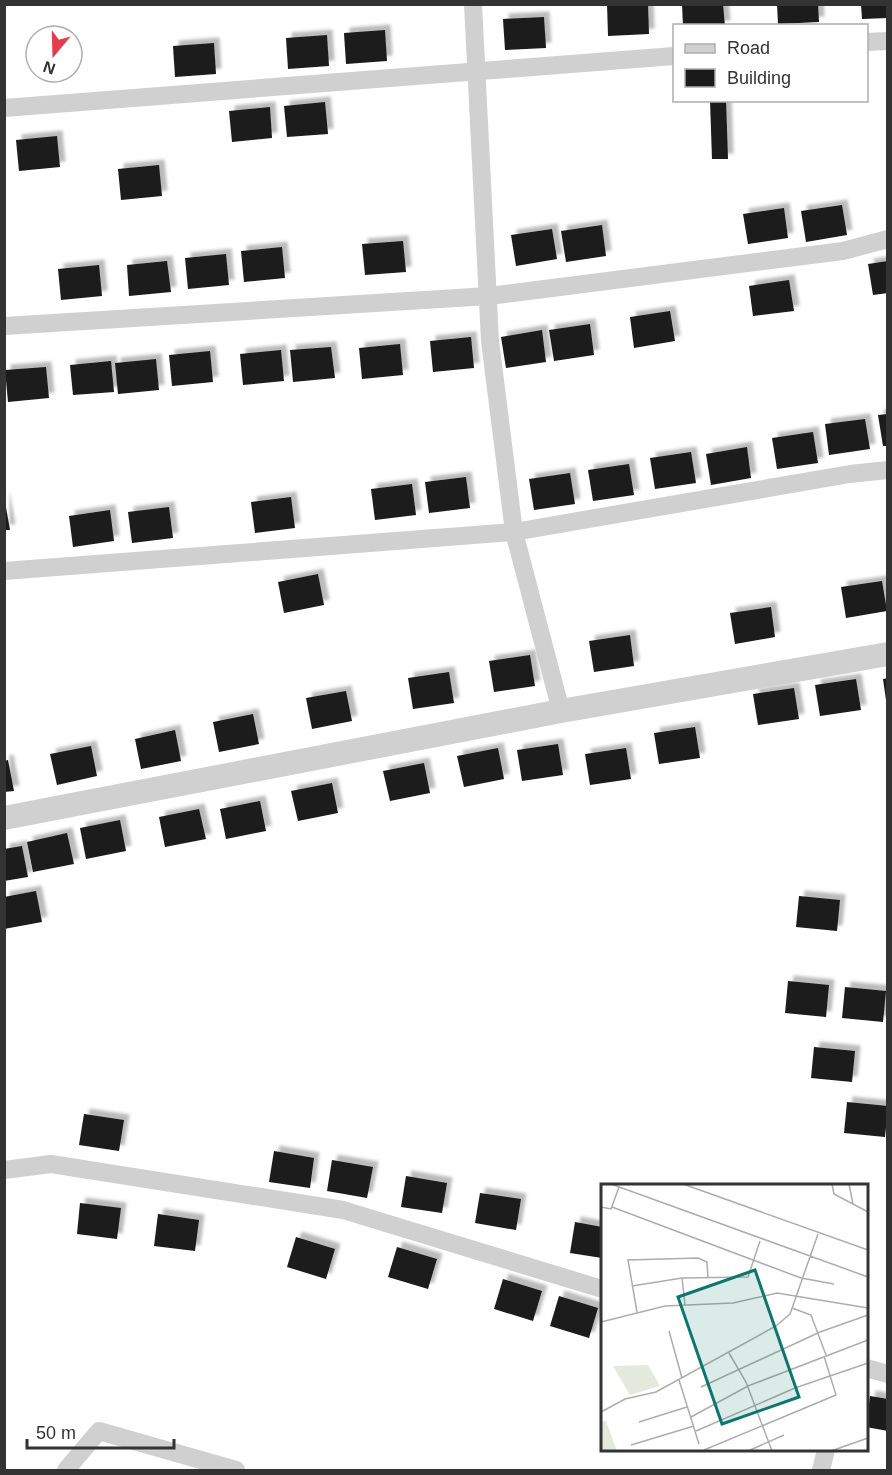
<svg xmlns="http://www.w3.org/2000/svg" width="892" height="1475" font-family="Helvetica,sans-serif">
	<defs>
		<filter id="shadow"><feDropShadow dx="5.5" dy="-5.5" stdDeviation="1.5" flood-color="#0004"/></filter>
	</defs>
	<rect width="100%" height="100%" fill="#fff"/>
	<g fill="#1a1a1a" filter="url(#shadow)">
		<polygon points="607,4 648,4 649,34 608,36"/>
		<polygon points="682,4 723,4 725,26 683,26"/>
		<polygon points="777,4 818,4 819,22 778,24"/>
		<polygon points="861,4 888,4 888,18 862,19"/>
		<polygon points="544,17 546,48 505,50 503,19"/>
		<polygon points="385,30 387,61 346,64 344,33"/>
		<polygon points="327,35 329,66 288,69 286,38"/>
		<polygon points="214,43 216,74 175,77 173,46"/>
		<polygon points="710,100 726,100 728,159 712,159"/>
		<polygon points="325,102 328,134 287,137 284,106"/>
		<polygon points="270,107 272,138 232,142 229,111"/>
		<polygon points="57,136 60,167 19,171 16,140"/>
		<polygon points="159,165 162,196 121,200 118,169"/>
		<polygon points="842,205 847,235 806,242 801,211"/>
		<polygon points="784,208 788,238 748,244 743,214"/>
		<polygon points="602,225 606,256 566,262 561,231"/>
		<polygon points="552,229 557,259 516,266 511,235"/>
		<polygon points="403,241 406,272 365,275 362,244"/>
		<polygon points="282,247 285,278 244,282 241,251"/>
		<polygon points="226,254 229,285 188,289 185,258"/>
		<polygon points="167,261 171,292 129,296 127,265"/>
		<polygon points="888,261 888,293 873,295 868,264"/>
		<polygon points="99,265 102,296 61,300 58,269"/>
		<polygon points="789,280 794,311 753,316 749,286"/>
		<polygon points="670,311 675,341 634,348 630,317"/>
		<polygon points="590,324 594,355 554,361 549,330"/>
		<polygon points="542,330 546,362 506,368 501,337"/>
		<polygon points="471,337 474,368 433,372 430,341"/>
		<polygon points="400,344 403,375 362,379 359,348"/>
		<polygon points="331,347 335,378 293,382 290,350"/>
		<polygon points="281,350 284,381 243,385 240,354"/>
		<polygon points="210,351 213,382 172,386 169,355"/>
		<polygon points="156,359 159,390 118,394 115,363"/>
		<polygon points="111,361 114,392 73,395 70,365"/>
		<polygon points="46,367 49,398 8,402 5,370"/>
		<polygon points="888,414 888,446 883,446 878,415"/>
		<polygon points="865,419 870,449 829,455 825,424"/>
		<polygon points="813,432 818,463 777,469 772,438"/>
		<polygon points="747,447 751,478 711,485 706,454"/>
		<polygon points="691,452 696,483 655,489 650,458"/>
		<polygon points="629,464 634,495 593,501 588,470"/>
		<polygon points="570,473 575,504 534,510 529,479"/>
		<polygon points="466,477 470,508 429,513 425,482"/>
		<polygon points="412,484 416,515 375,520 371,489"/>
		<polygon points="4,496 10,530 4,530"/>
		<polygon points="291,497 295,528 255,533 251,502"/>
		<polygon points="169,507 173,538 132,543 128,512"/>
		<polygon points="110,510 114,541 73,547 69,516"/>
		<polygon points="318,574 324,605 284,613 278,582"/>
		<polygon points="882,581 887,611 846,618 841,587"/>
		<polygon points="771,607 775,637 735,644 730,613"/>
		<polygon points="630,635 634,666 594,672 589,641"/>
		<polygon points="530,655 535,686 494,692 489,661"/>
		<polygon points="449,672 454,703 413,709 408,678"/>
		<polygon points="888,678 888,699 886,700 883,679"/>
		<polygon points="856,679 861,710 820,716 815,685"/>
		<polygon points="794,688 799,719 758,725 753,694"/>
		<polygon points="346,691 352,721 312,729 306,698"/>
		<polygon points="253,714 259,744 219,752 213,722"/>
		<polygon points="695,727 700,758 659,764 654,733"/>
		<polygon points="175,730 181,761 141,769 135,739"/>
		<polygon points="558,744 563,775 522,781 517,750"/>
		<polygon points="91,746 97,776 57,785 50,754"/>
		<polygon points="498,748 504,779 464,787 457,756"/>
		<polygon points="626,748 631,779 590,785 585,754"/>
		<polygon points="8,760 14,791 4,792 4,761"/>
		<polygon points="424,763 430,793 390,801 383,771"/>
		<polygon points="332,783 338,813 298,821 291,791"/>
		<polygon points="260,801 266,831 226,839 220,809"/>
		<polygon points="199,809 206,839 165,847 159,817"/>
		<polygon points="120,820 126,851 86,859 80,828"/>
		<polygon points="67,833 74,864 33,872 27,842"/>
		<polygon points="22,846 28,877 4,881 4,849"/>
		<polygon points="36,891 42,922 4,929 4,897"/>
		<polygon points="799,896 840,900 837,931 796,927"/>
		<polygon points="788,981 829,985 826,1017 785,1013"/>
		<polygon points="845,987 886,991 883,1022 842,1018"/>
		<polygon points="814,1047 855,1051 852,1082 811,1078"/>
		<polygon points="847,1102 888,1106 885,1137 844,1133"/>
		<polygon points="84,1114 124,1120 119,1151 79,1145"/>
		<polygon points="274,1151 314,1158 310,1188 269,1182"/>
		<polygon points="332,1160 373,1167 367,1198 327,1191"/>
		<polygon points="406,1176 447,1183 442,1213 401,1207"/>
		<polygon points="480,1193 521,1199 516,1230 475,1223"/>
		<polygon points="80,1203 121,1208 117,1239 77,1234"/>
		<polygon points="158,1214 199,1220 195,1251 154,1246"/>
		<polygon points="575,1222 602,1227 602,1258 570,1253"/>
		<polygon points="296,1237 335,1249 326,1279 287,1267"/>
		<polygon points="397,1247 437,1259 428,1289 388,1277"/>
		<polygon points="503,1279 542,1291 533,1321 494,1309"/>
		<polygon points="559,1296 598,1308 589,1338 550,1326"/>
		<polygon points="870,1396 888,1399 888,1431 866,1427"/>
	</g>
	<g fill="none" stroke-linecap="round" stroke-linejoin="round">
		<g stroke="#d0d0d0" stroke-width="18">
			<polyline points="473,4 490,341 514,532 561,711"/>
			<polyline points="866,42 888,41"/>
			<polyline points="4,108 674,56"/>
			<polyline points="4,326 489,296 843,251 888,239"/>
			<polyline points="4,571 514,532 850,474 888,470"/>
			<polyline points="4,1170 51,1164 343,1210 602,1289"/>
			<polyline points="866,1368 888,1374"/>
			<polyline points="66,1470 99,1431 236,1470"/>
			<polyline points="821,1470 826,1450"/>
		</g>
		<polyline stroke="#d0d0d0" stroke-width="24" points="4,818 561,711 888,654"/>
	</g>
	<g transform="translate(601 1184)">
		<rect width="267" height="267" fill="#fff"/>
		<path d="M47,181L59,202L29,211L12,182ZM5,237L16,267H0V238Z" fill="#e3e9dc"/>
		<path fill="none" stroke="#adadad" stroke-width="1.5" d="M10,0L267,93M82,0L267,66M231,0L233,10L267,28M248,0L252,20M0,23L10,25L18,3M11,23L200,94L233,100M81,94L84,121M31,102L81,94L147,93L159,57M191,124L210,131L225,171M36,128L27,76L97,74L106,78L107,94M0,138L64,122L132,119L176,109L267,124M68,147L81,194M128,169L145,198L171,267M78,196L98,260M100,203L219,148L267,131M0,228L24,215L55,208L175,142L189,130L217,50M90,233L147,202L267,156M38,238L86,223M95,247L194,204L267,179M30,261L93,242M103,266L235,211L223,172M147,267L183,251M230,267L267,254"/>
		<path fill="#0f766e" fill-opacity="0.15" stroke="#0f766e" stroke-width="3" d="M154,86L198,213L121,240L77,113Z"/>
		<rect width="267" height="267" fill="none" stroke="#333" stroke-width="3"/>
	</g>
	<rect width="892" height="1475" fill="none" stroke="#333333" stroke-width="12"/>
	<rect x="673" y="24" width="195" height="78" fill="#ffffff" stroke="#adadad" stroke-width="1.5"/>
	<rect x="685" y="44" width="30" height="9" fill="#d0d0d0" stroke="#adadad" stroke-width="1.5"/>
	<text x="727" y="54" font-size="18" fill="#333333">Road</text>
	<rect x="685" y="69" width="30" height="18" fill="#1a1a1a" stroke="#adadad" stroke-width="1.5"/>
	<text x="727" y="84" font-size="18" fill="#333333">Building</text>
	<g transform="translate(54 54) rotate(199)"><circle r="28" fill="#ffffff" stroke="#adadad" stroke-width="1.5"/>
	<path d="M0-4.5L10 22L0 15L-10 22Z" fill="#e23d4d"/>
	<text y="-9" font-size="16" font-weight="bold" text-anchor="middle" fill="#333333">N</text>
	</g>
	<path d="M27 1439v9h147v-9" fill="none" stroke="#333333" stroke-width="3"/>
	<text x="36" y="1439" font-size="18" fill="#333333" stroke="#ffffff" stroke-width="4.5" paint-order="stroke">50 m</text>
</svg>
